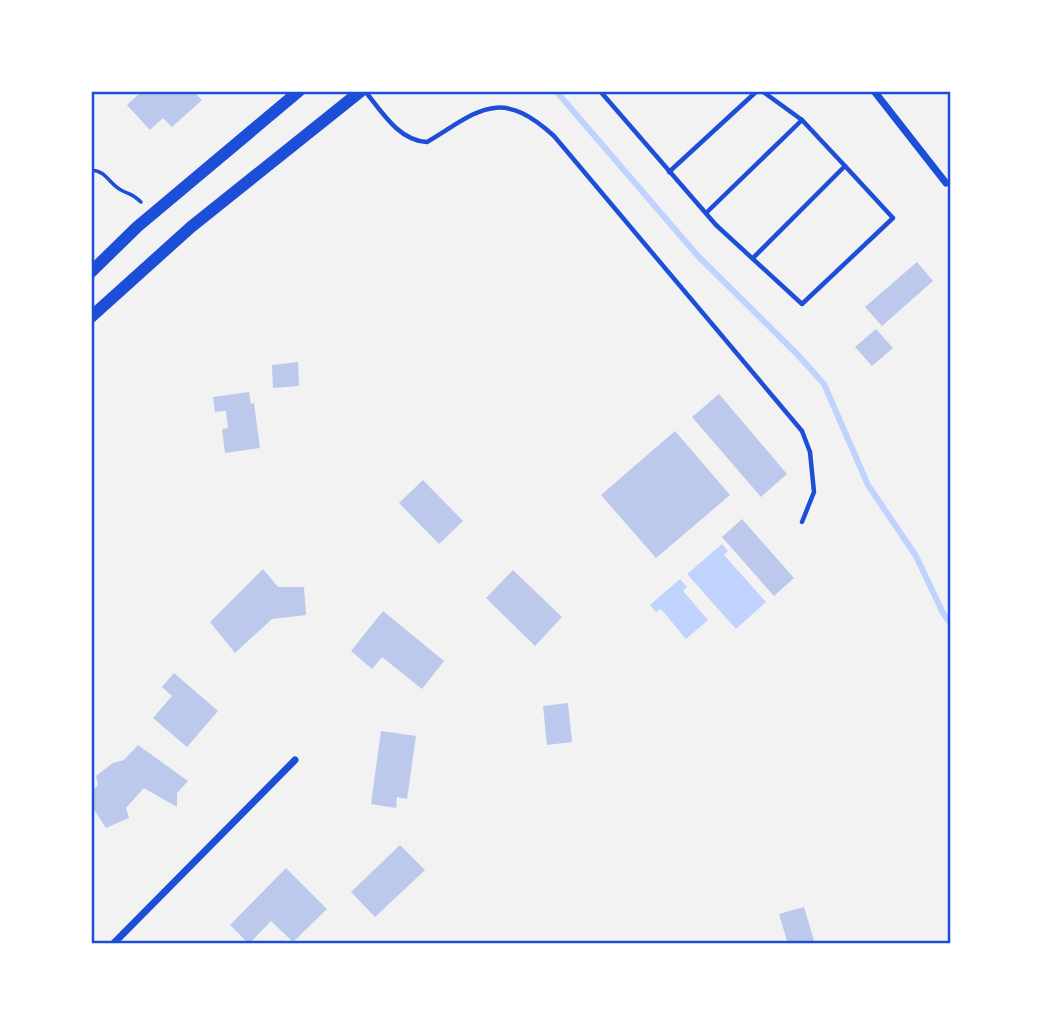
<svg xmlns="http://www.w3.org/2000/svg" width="1042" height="1035" font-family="Overpass,sans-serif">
	<rect width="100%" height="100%" fill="#f2f2f2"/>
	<g fill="#bfd3fe">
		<polygon points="722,544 728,551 724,555 766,602 736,629 687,574"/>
		<polygon points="680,579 687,587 683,591 708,620 686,639 661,609 656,612 650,605"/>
	</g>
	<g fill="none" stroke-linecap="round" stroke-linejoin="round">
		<polyline stroke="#bfd3fe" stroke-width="6" points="556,91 697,255 797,354 824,384 868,485 916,556 943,613 951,624"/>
	</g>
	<g fill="#bdc9ec">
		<polygon points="142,91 193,91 202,100 172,127 163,118 150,130 127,105"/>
		<polygon points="917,262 933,281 882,326 865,307"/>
		<polygon points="876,329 893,348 872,366 855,347"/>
		<polygon points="298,362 299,386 273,388 272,365"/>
		<polygon points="249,392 251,404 254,403 260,448 225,453 222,429 228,428 226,411 215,412 213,397"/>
		<polygon points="719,394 787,474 761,497 692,417"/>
		<polygon points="675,431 730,495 656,558 601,495"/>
		<polygon points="423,480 463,521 439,544 399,503"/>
		<polygon points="742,519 794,578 774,596 722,537"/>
		<polygon points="263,569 278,587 304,587 306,615 272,619 235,653 210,622"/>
		<polygon points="513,570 562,617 535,646 486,598"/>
		<polygon points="383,611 444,661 422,689 382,657 372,669 351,651"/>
		<polygon points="174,673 218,711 187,747 153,718 172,696 162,687"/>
		<polygon points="568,703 572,742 547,745 543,706"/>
		<polygon points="381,731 416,736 407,799 397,797 396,808 371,804"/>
		<polygon points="138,745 188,781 177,793 177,807 144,788 126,808 129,818 106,828 91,805 91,792 98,785 96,776 113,763 124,760"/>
		<polygon points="400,845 425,870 375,917 351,892"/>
		<polygon points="286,868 327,909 293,942 271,921 249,944 230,925"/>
		<polygon points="804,907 815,944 788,944 779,914"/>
	</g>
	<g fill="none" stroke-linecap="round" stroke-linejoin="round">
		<path stroke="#1d4ed8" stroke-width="3.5" d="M91,170C107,171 108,183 121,190C130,195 132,193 141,202"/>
		<g stroke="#1d4ed8" stroke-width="4.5">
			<path d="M365,91C381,111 399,141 427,142C479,111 499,86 554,136L802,431L810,452L814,492L802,522"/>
			<polyline points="600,91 716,225 802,304 893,218 845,166 753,258"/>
			<polyline points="762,91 802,120"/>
			<polyline points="669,172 757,91"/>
			<polyline points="706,213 802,120 845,166"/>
		</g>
		<g stroke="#1d4ed8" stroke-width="7">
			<polyline points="874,91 946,183"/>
			<polyline points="113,944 295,760"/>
		</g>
		<g stroke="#1d4ed8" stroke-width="12">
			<polyline points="91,272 137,227 299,91"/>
			<polyline points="91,317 191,227 361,91"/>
		</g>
	</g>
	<rect width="1042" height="1035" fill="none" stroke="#ffffff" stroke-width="186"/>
	<rect x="93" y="93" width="856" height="849" fill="none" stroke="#1d4ed8" stroke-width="2.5"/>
</svg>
